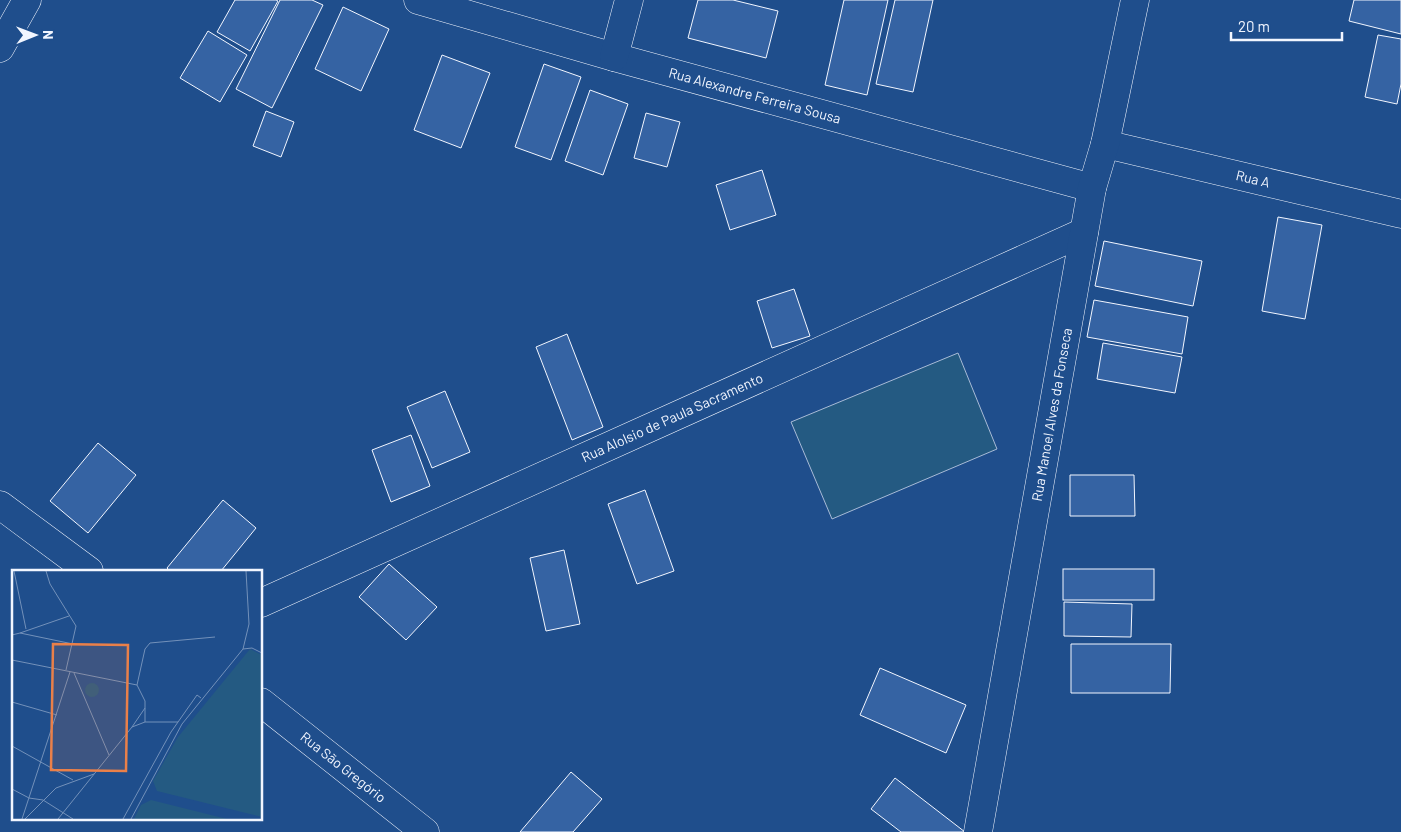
<svg xmlns="http://www.w3.org/2000/svg" width="1401" height="832" font-family="Barlow,sans-serif">
	<rect width="100%" height="100%" fill="#1f4e8c"/>
	<polygon fill="#245a82" stroke="#a8bbd7" points="958,353 997,449 832,519 791,422"/>
	<g fill="#3563a3" stroke="#f2f6ff">
		<polygon points="235,0 276,0 278,1 250,51 217,32"/>
		<polygon points="280,0 312,0 323,5 272,108 236,89"/>
		<polygon points="698,0 733,0 778,11 766,58 688,38"/>
		<polygon points="844,0 888,0 867,95 825,85"/>
		<polygon points="895,0 933,0 913,92 876,84"/>
		<polygon points="1354,0 1401,0 1401,34 1349,21"/>
		<polygon points="343,7 389,29 361,91 315,69"/>
		<polygon points="208,31 247,55 220,102 180,78"/>
		<polygon points="1378,35 1401,39 1401,84 1397,104 1365,97"/>
		<polygon points="442,55 490,73 461,148 414,130"/>
		<polygon points="544,64 581,77 551,160 515,147"/>
		<polygon points="590,90 628,104 603,175 565,161"/>
		<polygon points="266,111 294,122 281,157 253,146"/>
		<polygon points="646,113 680,122 667,167 634,158"/>
		<polygon points="762,170 776,215 730,230 716,185"/>
		<polygon points="1278,217 1322,225 1305,319 1262,311"/>
		<polygon points="1104,241 1202,261 1193,306 1095,286"/>
		<polygon points="794,289 810,336 772,348 757,301"/>
		<polygon points="1094,300 1188,317 1182,354 1087,337"/>
		<polygon points="567,334 603,427 572,440 536,347"/>
		<polygon points="1103,343 1182,357 1175,393 1097,379"/>
		<polygon points="445,391 470,452 432,468 407,407"/>
		<polygon points="411,435 430,486 391,502 372,450"/>
		<polygon points="98,443 136,475 88,533 50,501"/>
		<polygon points="1070,475 1134,475 1135,516 1070,516"/>
		<polygon points="645,490 674,571 637,584 608,504"/>
		<polygon points="223,500 256,528 221,571 170,571 167,568"/>
		<polygon points="564,550 580,624 546,631 530,558"/>
		<polygon points="389,564 437,607 406,640 359,597"/>
		<rect x="1063" y="569" width="91" height="31"/>
		<polygon points="1064,602 1132,604 1131,637 1064,636"/>
		<polygon points="1071,644 1171,644 1170,693 1071,693"/>
		<polygon points="880,668 966,705 946,753 860,715"/>
		<polygon points="571,772 602,799 573,832 520,832"/>
		<polygon points="895,778 965,832 901,832 871,809"/>
	</g>
	<g fill="none" stroke-linecap="round" stroke-linejoin="round">
		<g stroke="#f2f6ff" stroke-width="29">
			<g id="street">
				<path id="s1" d="M418,0L614,57L1092,188"/>
				<polyline points="0,48 27,0"/>
				<polyline points="614,57 629,0"/>
				<path id="s2" d="M1105,144L1401,214"/>
				<polyline points="0,505 89,571"/>
				<path id="s3" d="M261,603L1084,232"/>
				<path id="s4" d="M261,702L425,832"/>
				<path id="s5" d="M978,832L1092,188L1105,144L1135,0"/>
			</g>
		</g>
		<use href="#street" stroke="#1f4e8c" stroke-width="28"/>
	</g>
	<g text-anchor="middle" stroke-width="4" stroke-linejoin="round" paint-order="stroke">
		<g font-size="14" fill="#f2f6ff" stroke="#1f4e8c">
			<text dy="5" stroke="none"><textPath href="#s1" startOffset="350">Rua Alexandre Ferreira Sousa</textPath></text>
			<text dy="5" stroke="none"><textPath href="#s2" startOffset="152">Rua A</textPath></text>
			<text dy="5" stroke="none"><textPath href="#s5" startOffset="424">Rua Manoel Alves da Fonseca</textPath></text>
			<text dy="5" stroke="none"><textPath href="#s3" startOffset="451">Rua Alolsio de Paula Sacramento</textPath></text>
			<text dy="5" stroke="none"><textPath href="#s4" startOffset="105">Rua São Gregório</textPath></text>
		</g>
	</g>
	<g transform="translate(12 570)">
		<rect width="250" height="250" fill="#1f4e8c"/>
		<path d="M238,79L250,85V247L145,221L141,211L166,167ZM73 120a7 7 0 1 1 14 0a7 7 0 1 1-14 0ZM139,230L215,249H122L129,235Z" fill="#245a82"/>
		<path fill="none" stroke="#7391ba" stroke-width="1" d="M2,1L14,59M34,1L38,14L64,56L54,100M8,63L57,46M0,65L8,63L61,74M231,79L240,78L250,83M0,90L125,115L133,131V152M62,103L97,185M125,115L133,79L138,73L203,67M0,132L45,145M120,157L133,138M0,176L61,210M0,219L17,228L31,230L61,249M10,249L58,102M13,249L44,218L82,204M46,249L120,157L133,152H166M111,249L159,162L185,125L189,128M119,249L170,154L231,79L237,54L234,1"/>
		<path fill="#ea8049" fill-opacity="0.15" stroke="#ea8049" stroke-width="2.5" d="M41,74L116,75L114,201L39,200Z"/>
		<rect width="250" height="250" fill="none" stroke="#f2f6ff" stroke-width="2.5"/>
	</g>
	<g transform="translate(35 35) rotate(89)" stroke="#1f4e8c" stroke-width="4" paint-order="stroke">
	<path d="M0-4L9 19L0 12L-9 19Z" fill="#f2f6ff"/>
	<text y="-8" font-size="14" font-weight="bold" text-anchor="middle" fill="#f2f6ff">N</text>
	</g>
	<path d="M1231 32v8h111v-8" fill="none" stroke="#f2f6ff" stroke-width="2.5"/>
	<text x="1238" y="32" font-size="15" fill="#f2f6ff" stroke="#1f4e8c" stroke-width="4" paint-order="stroke">20 m</text>
</svg>
